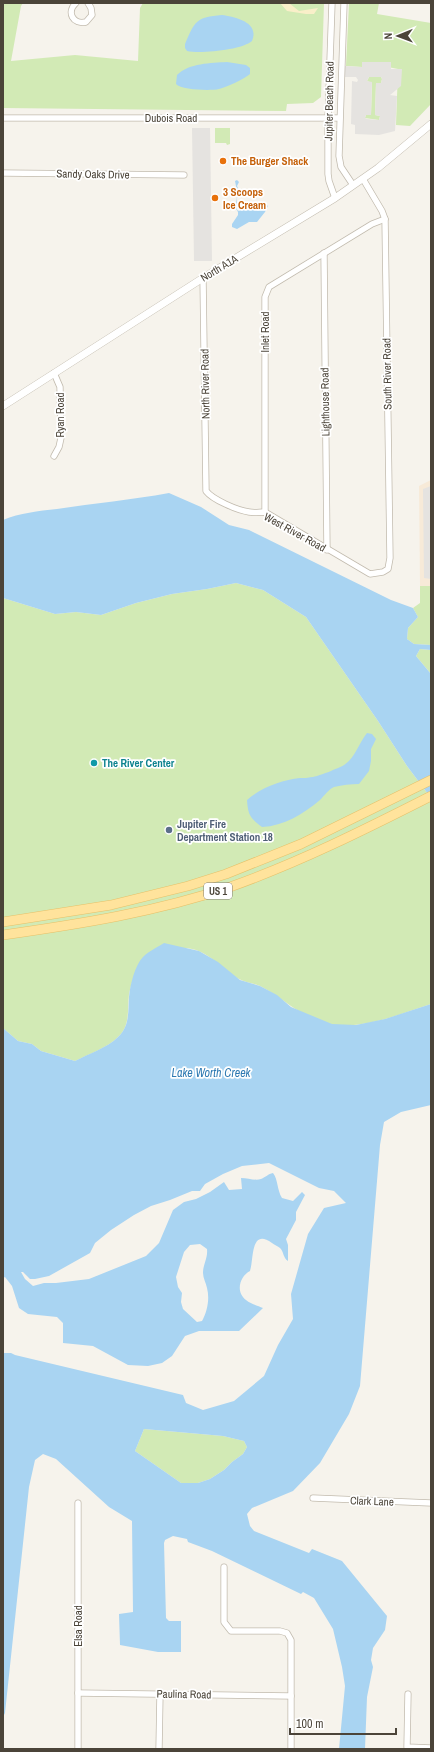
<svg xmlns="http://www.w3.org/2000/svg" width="434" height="1752" font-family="'Archivo Narrow',sans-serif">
	<rect width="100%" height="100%" fill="#f6f3ec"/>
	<polygon fill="#f7ead8" points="431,480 431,586 420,586 419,486"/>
	<g fill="#d2eab5">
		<polygon points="3,3 23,3 21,6 11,61 75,55 138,61 140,8 143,3 324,3 321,97 313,103 287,104 286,111 3,108"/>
		<polygon points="349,3 379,3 377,14 431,23 431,104 410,126 396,125 398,69 362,62 362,67 346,66"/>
		<polygon points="369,77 381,77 382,79 381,83 376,83 375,115 380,116 379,120 365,118 366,115 371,115 372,83 367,81"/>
		<polygon points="215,128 230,128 230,144 227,145 226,143 215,143"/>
		<path d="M236,583L263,590L306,617L378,721L407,766L431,798V1004C400,1014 368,1028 334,1025C306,1022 285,999 262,987C255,983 246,983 239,979C220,969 207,947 182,948C170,948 156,954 144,957C136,968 132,981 129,994C127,1009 131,1025 118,1037C107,1048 89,1054 75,1061L41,1051L32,1044L18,1041L3,1028V598L55,614L76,612L101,615L136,603L172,594L207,589Z"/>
		<polygon points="420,586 431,586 431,645 414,644 407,639 408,628 418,617 413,608 420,603"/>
		<polygon points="420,649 431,650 431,674 416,656"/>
		<polygon points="144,1429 223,1436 244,1441 247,1447 243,1454 232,1462 224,1470 210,1479 198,1483 181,1483 135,1451"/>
	</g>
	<polygon fill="#f9efc9" points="280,3 289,3 299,11 318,8 314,14 306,14 287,11"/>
	<g fill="#e5e3e0" fill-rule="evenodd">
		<path d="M362,62H391V69H402L401,86L390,95L397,96L395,131L379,135L355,134V125L351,124L352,81L357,82L358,80L356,77H344V66L362,67ZM369,77H381L382,79L381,83H376L375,115L380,116L379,120L367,119L365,118L366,115H371L372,82L367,81Z"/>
		<polygon points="192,128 210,128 212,261 194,261"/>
		<polygon points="431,486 431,579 424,578 423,489"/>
	</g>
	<g fill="#a9d4f2" fill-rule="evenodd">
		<path d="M222,15C235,17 260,22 252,41C242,50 200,54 187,51L185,48V44C195,21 196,17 222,15Z"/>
		<path d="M227,62L246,65L250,68V74C244,79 227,87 219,89C211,91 181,90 176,84L177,75C189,63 211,63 227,62Z"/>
		<path d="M237,180L239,182L237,186L240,192L237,198V210L239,211L246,205C255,209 254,207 262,202L265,203L268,206L265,212L257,222H249L237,229L232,227V224L238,215V212L235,207C238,198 237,190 235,181Z"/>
		<path d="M169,493L201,507L229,525L249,530L391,600L413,608L418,617L408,628L407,639L414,644L431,645V650L420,649L416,656L431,674V798L407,766L378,721L306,617L263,590L236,583L207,589L172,594L136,603L101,615L76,612L55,614L3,598V520C20,513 38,511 57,509C94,503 132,500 169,493Z"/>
		<path d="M367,733L372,734L376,739L371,749V761L369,771L359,784C351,784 342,785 334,787C329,789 324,796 320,800C303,814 284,826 262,827C250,818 248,815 247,800C260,788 282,780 300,778C304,778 308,778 312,777C317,777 339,768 344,765C355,758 359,743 367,733Z"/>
		<path d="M164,943L199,951L218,962L240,980L260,986L277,995L291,1007L332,1024L356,1025L385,1019L431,1004V1105L401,1112L384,1122L380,1145L360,1386L349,1414L320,1463L293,1491L252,1508L247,1514L250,1526L254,1531L309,1553L312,1549L342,1561L387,1616L385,1630L373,1648L371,1660L373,1667L367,1697L365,1749H339L345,1686L342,1667L333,1629L314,1598L303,1592L301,1594L212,1551L188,1542L187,1539L173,1536L165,1540L164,1543L166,1618L169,1621H181V1652H158L120,1645L119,1614L133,1612L132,1521L109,1507L56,1459L43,1454L35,1460L29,1487L5,1713L3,1717V1353H11L15,1355L183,1395L186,1403L203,1410L234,1401L264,1376L278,1345L293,1319L291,1294L308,1234L324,1208L346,1203L334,1191L319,1188L269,1163L242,1166L223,1174L205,1184L200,1191H192L170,1200L151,1206L134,1215L111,1230L95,1243L90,1253L49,1276L35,1279H30L23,1272H21L25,1279L33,1286L44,1283H56L89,1279L146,1256L159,1243L173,1210L184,1202L196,1199L210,1192L224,1182L229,1190L242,1189L241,1178C248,1178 255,1181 261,1179C266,1177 268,1174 273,1173C278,1179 277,1190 282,1198L293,1201L302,1192L305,1195L296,1212V1220L286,1239L288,1245V1261C283,1258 284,1252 280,1248C278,1246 274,1245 272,1243C250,1227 254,1260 250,1271C240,1276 235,1292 246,1300C251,1304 258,1306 263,1308L239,1331H199L185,1336L172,1356L162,1363L148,1366L128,1365L93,1346L63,1343V1323L57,1317L28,1314L19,1308L12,1286L5,1277L3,1278V1028L18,1041L32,1044L41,1051L75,1061C88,1054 107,1048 118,1037C130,1026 128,1011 129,997C130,985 135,965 143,957C149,951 158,947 164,943ZM200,1244L207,1249C208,1258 203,1264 203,1273C203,1278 206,1283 207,1288C210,1299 207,1312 202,1321L197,1322L183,1309L181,1302L182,1293L178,1287L176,1277L184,1252L190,1245ZM144,1429L223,1436L244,1441L247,1447L243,1454L232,1462L224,1470L210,1479L198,1483H181L135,1451Z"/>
	</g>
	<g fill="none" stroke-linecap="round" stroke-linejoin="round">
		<g stroke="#c2bbae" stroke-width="7">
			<g id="minor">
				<path d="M76,3C66,12 73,25 86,22L92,15L91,8L88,3"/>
				<polyline points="332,3 328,118 328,174 329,181 335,198"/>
				<polyline points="344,3 339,156 341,167 353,185"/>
				<polyline points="3,118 339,118"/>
				<polyline points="3,173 184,175"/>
				<polyline points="324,253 327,550"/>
				<path d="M203,278L206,491C213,500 237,510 249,512C254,513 260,512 265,512L370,574L383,572L388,569L390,558L385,219L382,211L363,179"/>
				<polyline points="54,456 59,447 61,438 60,387 54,373"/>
				<polyline points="265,512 265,297 269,287 372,224 385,219"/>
				<polyline points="313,1498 431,1503"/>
				<polyline points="224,1567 224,1622 231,1631 280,1631 287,1633 291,1640 291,1749"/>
				<polyline points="78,1693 291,1696"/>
				<polyline points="408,1694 407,1747 431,1748"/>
				<polyline points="78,1749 78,1503"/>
				<polyline points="159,1749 160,1694"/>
			</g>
		</g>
		<g stroke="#c2bbae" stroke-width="8">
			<polyline id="tertiary" points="3,406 203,278 335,198 378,168 431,124"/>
		</g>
		<g stroke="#e6c16a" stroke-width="10">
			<g id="primary">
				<polyline points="3,922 111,905 188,886 226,874 301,844 431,780"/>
				<path d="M3,935C80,924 156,912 230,887C300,862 366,829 431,796"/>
			</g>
		</g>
		<use href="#minor" stroke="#fff" stroke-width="5.5"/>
		<use href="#tertiary" stroke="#fff" stroke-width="7"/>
		<use href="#primary" stroke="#ffe39c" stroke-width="9"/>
	</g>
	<g fill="#e8710a" stroke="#fff" stroke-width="1.5">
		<circle cx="223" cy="161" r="4"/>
		<circle cx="215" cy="198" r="4"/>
	</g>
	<circle fill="#0f9aa8" stroke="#fff" stroke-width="1.5" cx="94" cy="763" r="4"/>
	<circle fill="#5c6f8a" stroke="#fff" stroke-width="1.5" cx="169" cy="830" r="4"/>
	<g text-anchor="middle" stroke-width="3.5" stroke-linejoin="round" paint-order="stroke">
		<rect fill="#fff" stroke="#817c74" stroke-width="1" x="204" y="883" width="28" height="16" rx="3"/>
		<g font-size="10" font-weight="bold" fill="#4b4439">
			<text x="218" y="895">US 1</text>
		</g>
		<g font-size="11" fill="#4b4439" stroke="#fff">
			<text transform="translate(329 101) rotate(-89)" y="4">Jupiter Beach Road</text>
			<text x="171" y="122">Dubois Road</text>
			<text transform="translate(93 174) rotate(1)" y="4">Sandy Oaks Drive</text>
			<text transform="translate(219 268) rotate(-31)" y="4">North A1A</text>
			<text transform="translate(265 332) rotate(-90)" y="4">Inlet Road</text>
			<text transform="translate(387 374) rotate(-91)" y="4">South River Road</text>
			<text transform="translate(205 384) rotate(-91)" y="4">North River Road</text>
			<text transform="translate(325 402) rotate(-91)" y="4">Lighthouse Road</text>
			<text transform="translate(60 415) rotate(-90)" y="4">Ryan Road</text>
			<text transform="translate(295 532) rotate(29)" y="4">West River Road</text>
			<text transform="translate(372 1501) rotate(2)" y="4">Clark Lane</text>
			<text transform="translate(78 1626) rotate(-90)" y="4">Elsa Road</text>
			<text transform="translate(184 1694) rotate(1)" y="4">Paulina Road</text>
		</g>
		<g font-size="11" font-weight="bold" fill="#c56008" stroke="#fff" text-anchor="start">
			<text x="231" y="165">The Burger Shack</text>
			<text x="223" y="196">3 Scoops<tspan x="223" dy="13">Ice Cream</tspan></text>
		</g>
		<g font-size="11" font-weight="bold" fill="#0d838f" stroke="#fff" text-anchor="start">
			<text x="102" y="767">The River Center</text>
		</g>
		<g font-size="11" font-weight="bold" fill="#4e5e75" stroke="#fff" text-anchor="start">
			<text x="177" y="828">Jupiter Fire<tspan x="177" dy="13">Department Station 18</tspan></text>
		</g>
		<g font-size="12" font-style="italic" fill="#2e7ab2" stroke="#fff">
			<text x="211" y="1077">Lake Worth Creek</text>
		</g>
	</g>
	<rect width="434" height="1752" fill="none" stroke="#4b4439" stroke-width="8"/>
	<g transform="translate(398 36) rotate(269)" stroke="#ffffff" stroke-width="3" paint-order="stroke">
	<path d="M0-3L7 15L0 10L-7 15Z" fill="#4b4439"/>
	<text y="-6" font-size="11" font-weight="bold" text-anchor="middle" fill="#4b4439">N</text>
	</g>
	<path d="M290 1728v6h106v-6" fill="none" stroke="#4b4439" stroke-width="2"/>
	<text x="296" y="1728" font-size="12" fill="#4b4439" stroke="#ffffff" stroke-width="3" paint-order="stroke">100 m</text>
</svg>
